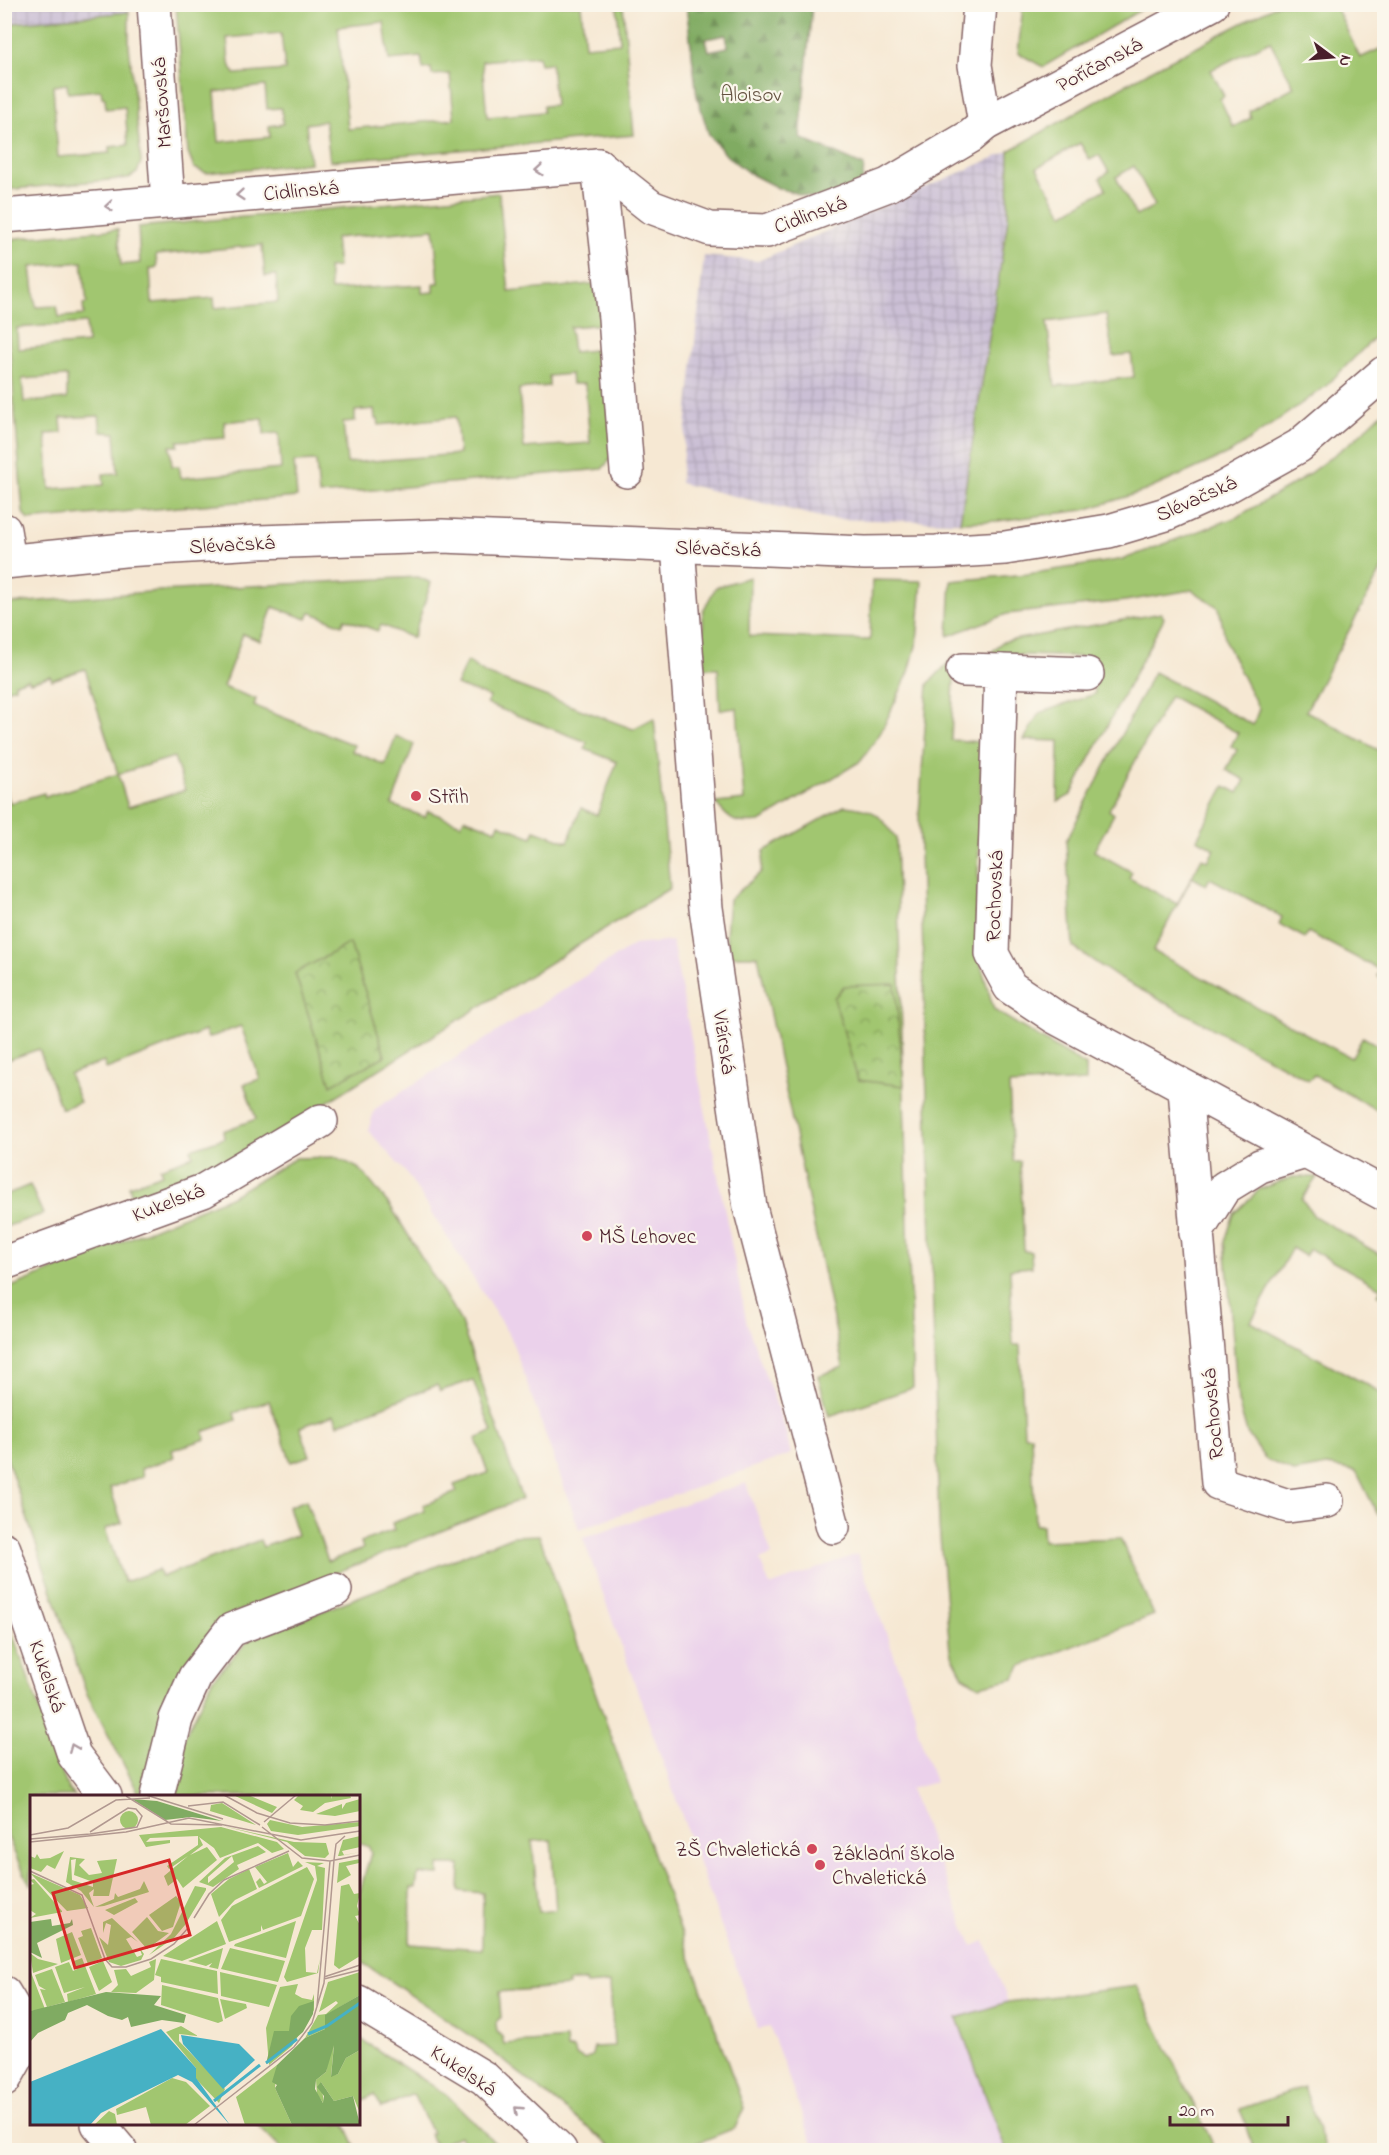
<svg xmlns="http://www.w3.org/2000/svg" width="1389" height="2155" viewBox="0 0 1389 2155" font-family="'Indie Flower',sans-serif">
<defs>
<pattern id="industrial-grid" width="8" height="8" patternUnits="userSpaceOnUse" patternTransform="scale(1.5)"><rect width="8" height="8" fill="#cbbfd5"/><path d="M0 4h8M4 0v8" fill="none" stroke="#b0a4b7"/></pattern>
<pattern id="forest-firs" width="22" height="20" patternUnits="userSpaceOnUse" patternTransform="scale(1.5)"><rect width="22" height="20" fill="#80ab62"/><path d="M5 1l3.5 6h-7zM16 11l3.5 6h-7z" fill="#6b8b51"/></pattern>
<pattern id="park-crowns" width="20" height="18" patternUnits="userSpaceOnUse" patternTransform="scale(1.5)"><rect width="20" height="18" fill="#a1c670"/><path d="M2 6a3 3 0 1 1 6 0M12 15a3 3 0 1 1 6 0" fill="none" stroke="#85a05c"/></pattern>
</defs>
<rect width="100%" height="100%" fill="#fbf7ec"/>
<filter id="ink" filterUnits="userSpaceOnUse"><feTurbulence type="fractalNoise" baseFrequency=".0167" numOctaves="2"/><feDisplacementMap in="SourceGraphic" scale="12" xChannelSelector="R" yChannelSelector="G"/><feConvolveMatrix kernelMatrix="1 2 1 2 8 2 1 2 1" color-interpolation-filters="sRGB"/></filter>
<filter id="wash" filterUnits="userSpaceOnUse"><feTurbulence type="fractalNoise" baseFrequency=".008" numOctaves="4" result="noise"/><feDisplacementMap in="SourceGraphic" scale="24" xChannelSelector="R" yChannelSelector="G"/><feGaussianBlur stdDeviation="1.35" result="paint"/><feColorMatrix in="noise" values="0 0 0 0 0 0 0 0 0 0 0 0 0 0 0 0 0 1.4 0 .05"/><feComposite in="paint" operator="in"/></filter>
<g filter="url(#wash)">
<rect width="100%" height="100%" fill="#f6e8d3"/>
<g fill="#ebd1eb">
<path d="M 672,941 L 747,1324 L 785,1429 L 791,1454 L 579,1529 L 511,1338 L 408,1175 L 368,1130 L 375,1109 L 634,945 Z"/>
<path d="M 746,1483 L 772,1555 L 760,1560 L 770,1586 L 857,1554 L 914,1710 L 918,1732 L 935,1782 L 910,1789 L 972,1946 L 985,1941 L 1008,2002 L 957,2018 L 1006,2150 L 815,2150 L 770,2027 L 758,2029 L 583,1538 Z"/>
</g>
<g fill="url(#industrial-grid)">
<path d="M 5,5 L 129,5 L 129,12 L 5,24 Z"/>
<path d="M 1009,151 L 1008,219 L 960,522 L 829,519 L 680,483 L 704,256 L 758,261 Z"/>
</g>
<g fill="#a1c670" stroke="#76724e" stroke-width="1.5" fill-rule="evenodd">
<path d="M 1279,4 L 1340,5 L 1336,7 L 1360,58 L 1384,47 L 1384,328 L 1325,387 L 1232,452 L 1145,491 L 1084,510 L 997,521 L 960,522 L 1008,219 L 1009,151 L 1153,69 ZM 1270,41 L 1294,87 L 1249,111 L 1251,118 L 1233,127 L 1220,99 L 1224,96 L 1211,70 ZM 1080,143 L 1090,160 L 1099,155 L 1109,172 L 1100,178 L 1106,189 L 1063,214 L 1037,168 ZM 1134,166 L 1155,206 L 1136,216 L 1116,177 ZM 1106,314 L 1113,356 L 1131,354 L 1134,377 L 1055,386 L 1047,322 Z"/>
<path d="M 176,5 L 581,5 L 585,46 L 620,43 L 617,5 L 623,5 L 634,135 L 330,161 L 325,121 L 306,124 L 310,163 L 206,173 L 194,168 L 188,153 ZM 384,22 L 389,60 L 421,57 L 423,69 L 431,68 L 432,75 L 450,74 L 454,119 L 348,129 L 338,27 ZM 281,33 L 285,70 L 235,74 L 229,63 L 227,38 ZM 538,56 L 540,64 L 551,63 L 555,105 L 543,106 L 543,112 L 487,117 L 482,61 ZM 265,86 L 267,109 L 281,108 L 283,124 L 269,126 L 270,137 L 219,142 L 215,92 Z"/>
<path d="M 1023,5 L 1023,4 L 1149,5 L 1043,67 L 1018,53 Z"/>
<path d="M 129,12 L 129,45 L 141,162 L 137,173 L 129,178 L 5,190 L 5,24 ZM 67,84 L 68,93 L 101,90 L 102,97 L 105,98 L 106,109 L 125,107 L 128,145 L 110,147 L 110,153 L 58,157 L 53,86 Z"/>
<path d="M 499,193 L 509,292 L 600,283 L 603,324 L 570,327 L 573,352 L 605,349 L 617,452 L 602,469 L 319,495 L 316,461 L 294,462 L 297,497 L 28,520 L 23,513 L 5,289 L 6,243 L 17,238 L 118,229 L 121,265 L 140,263 L 138,227 ZM 434,229 L 439,283 L 434,283 L 434,292 L 422,293 L 422,285 L 331,290 L 328,268 L 338,267 L 335,238 ZM 262,245 L 265,276 L 276,275 L 278,302 L 215,308 L 214,298 L 152,303 L 150,269 L 157,267 L 156,255 ZM 82,262 L 87,303 L 83,304 L 84,315 L 59,317 L 57,306 L 36,307 L 31,267 ZM 86,323 L 87,343 L 18,349 L 17,328 ZM 571,374 L 572,384 L 585,384 L 590,443 L 524,448 L 519,389 L 549,386 L 549,376 ZM 67,376 L 67,399 L 24,402 L 22,379 ZM 374,409 L 375,419 L 378,419 L 379,425 L 456,417 L 459,454 L 347,463 L 343,422 L 355,421 L 355,411 ZM 99,416 L 101,432 L 115,433 L 118,473 L 103,474 L 104,485 L 50,489 L 46,434 L 62,433 L 61,418 ZM 263,418 L 264,434 L 279,433 L 281,469 L 181,478 L 179,466 L 172,466 L 170,446 L 178,446 L 178,441 L 225,438 L 224,422 Z"/>
<path d="M 1384,411 L 1384,565 L 1306,711 L 1380,751 L 1384,744 L 1384,980 L 1377,976 L 1380,970 L 1308,932 L 1305,938 L 1279,924 L 1282,917 L 1210,878 L 1206,885 L 1192,877 L 1153,951 L 1351,1058 L 1363,1037 L 1384,1049 L 1384,1114 L 1314,1075 L 1309,1080 L 1119,978 L 1073,947 L 1066,841 L 1154,672 L 1253,725 L 1259,709 L 1226,643 L 1219,608 L 1192,590 L 1125,601 L 1007,614 L 948,636 L 951,581 L 1028,574 L 1124,559 L 1237,517 L 1299,481 L 1355,439 ZM 1170,696 L 1238,733 L 1231,746 L 1237,750 L 1226,770 L 1245,780 L 1238,793 L 1225,786 L 1197,839 L 1215,849 L 1208,861 L 1202,858 L 1177,904 L 1129,878 L 1132,872 L 1094,851 L 1114,814 L 1109,810 Z"/>
<path d="M 418,577 L 431,583 L 413,638 L 381,625 L 378,631 L 345,619 L 342,625 L 310,612 L 307,619 L 273,607 L 260,641 L 243,634 L 223,687 L 256,699 L 254,706 L 354,745 L 352,751 L 385,765 L 396,736 L 414,744 L 392,805 L 425,817 L 428,811 L 461,824 L 464,818 L 496,830 L 499,824 L 532,837 L 535,830 L 568,842 L 581,808 L 597,815 L 617,762 L 585,749 L 587,742 L 487,704 L 490,697 L 456,685 L 467,661 L 486,674 L 633,729 L 654,718 L 670,888 L 197,1183 L 135,1208 L 129,1186 L 162,1174 L 160,1168 L 193,1156 L 191,1149 L 224,1138 L 223,1131 L 256,1119 L 244,1084 L 260,1079 L 241,1026 L 208,1038 L 205,1031 L 106,1069 L 104,1062 L 69,1074 L 80,1102 L 61,1109 L 39,1049 L 5,1061 L 4,786 L 10,803 L 44,793 L 45,797 L 118,774 L 85,669 L 52,680 L 50,676 L 30,682 L 28,679 L 15,683 L 15,687 L 5,690 L 5,604 L 160,591 ZM 174,757 L 185,790 L 128,807 L 118,774 Z"/>
<path d="M 750,577 L 749,636 L 870,640 L 872,580 L 922,581 L 917,642 L 909,672 L 881,732 L 861,761 L 760,822 C 736,824 731,823 716,803 L 744,800 L 737,708 L 720,710 L 718,668 L 704,668 L 703,611 L 716,587 Z"/>
<path d="M 1161,613 L 1164,618 L 1071,795 L 1058,802 L 1059,741 L 1024,740 L 1039,713 L 1095,694 L 1091,657 L 990,654 L 1002,642 Z"/>
<path d="M 955,656 L 951,740 L 982,742 L 976,948 L 994,1010 L 1086,1066 L 1086,1081 L 1009,1085 L 1013,1161 L 1020,1161 L 1024,1251 L 1031,1252 L 1032,1267 L 1010,1269 L 1013,1345 L 1020,1345 L 1024,1435 L 1031,1435 L 1035,1525 L 1042,1525 L 1043,1541 L 1120,1538 L 1154,1615 L 1021,1666 L 1014,1678 L 979,1686 L 963,1676 L 950,1651 L 939,1526 L 919,815 L 928,684 Z"/>
<path d="M 844,806 C 876,809 878,813 896,838 L 913,1388 L 829,1416 L 818,1376 L 843,1367 L 758,956 L 730,956 L 726,935 L 729,900 L 761,872 L 764,851 Z"/>
<path d="M 336,1157 L 360,1169 L 391,1207 L 460,1320 L 522,1499 L 232,1614 L 211,1632 L 175,1679 L 140,1796 L 86,1692 L 5,1453 L 4,1290 L 230,1197 L 296,1158 ZM 473,1380 L 492,1432 L 476,1439 L 488,1473 L 454,1485 L 457,1492 L 423,1505 L 425,1511 L 392,1523 L 394,1530 L 361,1542 L 363,1549 L 328,1561 L 306,1500 L 288,1507 L 297,1535 L 263,1547 L 260,1540 L 161,1577 L 158,1570 L 124,1582 L 105,1529 L 122,1523 L 110,1488 L 143,1476 L 141,1469 L 174,1457 L 172,1450 L 206,1439 L 203,1432 L 236,1420 L 234,1413 L 269,1401 L 291,1462 L 310,1456 L 300,1427 L 334,1415 L 338,1424 L 437,1385 L 440,1391 Z"/>
<path d="M 1293,1177 L 1317,1177 L 1302,1199 L 1314,1216 L 1384,1257 L 1384,1298 L 1378,1295 L 1381,1288 L 1310,1249 L 1305,1256 L 1292,1248 L 1251,1322 L 1384,1394 L 1384,1512 L 1378,1515 L 1356,1471 L 1327,1466 L 1294,1472 L 1265,1459 L 1247,1433 L 1238,1401 L 1225,1241 L 1234,1214 L 1260,1189 Z"/>
<path d="M 30,1185 L 43,1214 L 5,1227 L 5,1195 Z"/>
<path d="M 539,1535 L 744,2108 L 735,2128 L 680,2150 L 660,2150 L 659,2147 L 615,2149 L 480,2042 L 359,1960 L 359,1895 L 371,1853 L 369,1847 L 359,1843 L 358,1796 L 176,1796 L 180,1746 L 212,1680 L 249,1640 L 513,1536 ZM 551,1840 L 556,1910 L 539,1912 L 532,1841 ZM 439,1865 L 460,1865 L 459,1891 L 483,1893 L 482,1949 L 410,1944 L 411,1888 L 416,1888 L 418,1874 L 439,1875 ZM 585,1981 L 586,1985 L 610,1983 L 614,2046 L 594,2047 L 592,2055 L 585,2060 L 575,2055 L 573,2049 L 567,2049 L 566,2039 L 504,2044 L 502,2037 L 497,2032 L 496,2023 L 501,2018 L 499,1992 L 569,1986 L 568,1982 Z"/>
<path d="M 4,1610 L 68,1789 L 74,1796 L 32,1796 L 31,1886 L 18,1861 L 5,1830 Z"/>
<path d="M 1137,1986 L 1211,2140 L 1214,2150 L 1006,2150 L 957,2018 L 1008,2002 Z"/>
<path d="M 359,2038 L 447,2095 L 502,2150 L 466,2150 L 459,2136 L 436,2147 L 430,2134 L 432,2133 L 413,2094 L 381,2108 L 375,2094 L 359,2102 Z"/>
<path d="M 1304,2087 L 1326,2150 L 1254,2150 L 1240,2109 Z"/>
<path d="M 256,2124 L 345,2124 L 357,2150 L 282,2150 Z"/>
</g>
<path fill="url(#forest-firs)" stroke="#656546" stroke-width="1.5" fill-rule="evenodd" d="M 686,5 L 812,5 L 800,138 L 864,166 L 861,197 L 812,198 L 778,188 L 749,173 L 727,156 L 709,135 L 697,96 ZM 726,35 L 728,47 L 709,51 L 706,39 Z"/>
<g fill="url(#park-crowns)" stroke="#76724e" stroke-width="1.5">
<path d="M 350,943 L 385,1056 L 331,1085 L 295,973 Z"/>
<path d="M 895,984 L 904,1086 L 858,1080 L 834,998 L 844,986 Z"/>
</g>
</g>
<g filter="url(#ink)">
<g fill="none" stroke-linecap="round" stroke-linejoin="round">
<g stroke="#866566" stroke-width="36">
<g id="street">
<path d="M 154,4 L 168,201"/>
<path d="M 980,4 L 975,65 L 985,124"/>
<path d="M 598,165 L 615,318 L 627,471"/>
<path d="M 4,216 L 598,165 L 651,207 L 710,229 L 767,231 L 888,185 L 971,136 L 985,124 L 1212,4"/>
<path d="M 4,530 L 9,561"/>
<path d="M 678,546 L 706,908 L 750,1207 L 833,1527"/>
<path d="M 963,670 L 1001,671 L 992,954 L 1010,987 L 1055,1017 L 1384,1194"/>
<path d="M 1001,671 L 1087,674"/>
<path d="M 1185,1089 L 1218,1483 L 1288,1506 L 1327,1501"/>
<path d="M 1196,1233 L 1224,1188 L 1260,1166 L 1305,1152"/>
<path d="M 4,1263 L 203,1191 L 321,1121"/>
<path d="M 4,1549 L 74,1755 L 105,1796"/>
<path d="M 157,1796 L 176,1719 L 195,1677 L 231,1630 L 335,1590"/>
<path d="M 358,2002 L 484,2078 L 560,2150"/>
<path d="M 4,2080 L 29,2036"/>
</g>
</g>
<g stroke="#866566" stroke-width="36">
<g id="secondary">
<path d="M 4,562 L 124,550 L 258,542 L 442,536 L 865,553 L 936,552 L 1005,548 L 1109,531 L 1166,514 L 1224,488 L 1299,446 L 1384,373"/>
<path d="M 4,1993 L 32,2039"/>
<path d="M 98,2124 L 120,2150"/>
</g>
</g>
<use href="#street" stroke="#fff" stroke-width="33"/>
<use href="#secondary" stroke="#fff" stroke-width="33"/>
</g>
<defs><path id="oneway-chevron" d="M-2-3.5L2.5 0L-2 3.5" fill="none" stroke-width="1.6" stroke-linecap="round" stroke-linejoin="round" transform="scale(1.5)"/></defs>
<g stroke="#ae9aa0">
<use href="#oneway-chevron" transform="translate(539 170) rotate(175)"/>
<use href="#oneway-chevron" transform="translate(240 195) rotate(175)"/>
<use href="#oneway-chevron" transform="translate(109 206) rotate(175)"/>
<use href="#oneway-chevron" transform="translate(73 1748) rotate(-112)"/>
<use href="#oneway-chevron" transform="translate(518 2110) rotate(-137)"/>
</g>
</g>
<g fill="#d1495b" stroke="#fbf7ec" stroke-width="2">
<circle cx="416" cy="796" r="6"/>
<circle cx="587" cy="1236" r="6"/>
<circle cx="812" cy="1849" r="6"/>
<circle cx="820" cy="1865" r="6"/>
</g>
<g text-anchor="middle" stroke-width="4.5" stroke-linejoin="round" paint-order="stroke">
<g font-size="21" fill="#4a1f2b" stroke="#fbf7ec">
<text transform="translate(1099 64) rotate(-28)" y="7">Poříčanská</text>
<text transform="translate(161 103) rotate(-94)" y="7">Maršovská</text>
<text transform="translate(301 190) rotate(-5)" y="7">Cidlinská</text>
<text transform="translate(810 214) rotate(-20)" y="7">Cidlinská</text>
<text transform="translate(1196 498) rotate(-24)" y="7">Slévačská</text>
<text transform="translate(232 544) rotate(-3)" y="7">Slévačská</text>
<text transform="translate(718 548) rotate(2)" y="7">Slévačská</text>
<text transform="translate(994 896) rotate(-88)" y="7">Rochovská</text>
<text transform="translate(725 1042) rotate(82)" y="7">Vizírská</text>
<text transform="translate(168 1202) rotate(-21)" y="7">Kukelská</text>
<text transform="translate(1212 1414) rotate(-95)" y="7">Rochovská</text>
<text transform="translate(48 1676) rotate(71)" y="7">Kukelská</text>
<text transform="translate(464 2070) rotate(34)" y="7">Kukelská</text>
</g>
<g font-size="21" fill="#645140" stroke="#fbf7ec">
<text x="751" y="101">Aloisov</text>
</g>
<g font-size="21" fill="#4a1f2b" stroke="#fbf7ec" text-anchor="start">
<text x="428" y="803">Střih</text>
<text x="599" y="1243">MŠ Lehovec</text>
<text x="800" y="1856" text-anchor="end">ZŠ Chvaletická</text>
<text x="832" y="1860">Základní škola<tspan x="832" dy="24">Chvaletická</tspan></text>
</g>
</g>
<g transform="translate(30 1795)">
<rect width="330" height="330" fill="#f6e8d3"/>
<path d="M 203,0 L 218,0 L 247,12 L 242,18 ZM 269,0 L 301,0 L 301,4 L 302,0 L 320,0 L 321,3 L 295,8 L 283,17 L 270,15 L 273,11 L 264,5 ZM 330,4 L 330,16 L 305,21 L 286,19 L 312,9 L 312,14 L 316,8 ZM 192,8 L 226,30 L 180,16 L 181,10 ZM90 25a9 9 0 1 1 18 0a9 9 0 1 1-18 0ZM 240,25 L 272,32 L 330,27 L 330,31 L 268,40 L 241,36 L 237,29 ZM 193,31 L 264,47 L 296,48 L 299,59 L 295,63 L 275,61 L 257,47 ZM 191,32 L 247,47 L 254,54 L 242,58 L 228,48 L 190,63 L 184,53 L 169,42 L 173,50 L 160,60 L 177,52 L 187,65 L 153,93 L 147,84 L 138,91 L 134,81 L 158,61 L 139,74 L 137,71 L 168,50 L 168,41 L 120,43 L 116,47 L 140,45 L 140,48 L 116,52 L 109,40 ZM 330,41 L 330,52 L 312,56 L 314,60 L 330,57 L 310,61 L 308,61 L 313,45 ZM 228,51 L 236,57 L 207,70 L 209,74 L 183,92 L 169,87 L 195,63 ZM 202,61 L 204,67 L 178,88 L 178,82 ZM 34,56 L 25,74 L 17,70 L 11,77 L 0,73 L 0,61 L 5,63 L 7,59 L 10,64 L 20,63 ZM 258,58 L 263,72 L 268,66 L 273,71 L 229,93 L 226,87 L 230,83 L 234,89 L 237,87 L 225,72 ZM 40,62 L 55,64 L 49,70 L 59,80 L 72,78 L 67,66 L 87,64 L 79,101 L 63,101 L 64,94 L 59,98 L 64,112 L 51,96 L 36,87 ZM 46,64 L 44,80 L 63,87 L 63,92 L 42,85 L 41,65 ZM 330,64 L 329,68 L 316,71 L 321,80 L 307,88 L 309,68 ZM 275,67 L 294,68 L 287,71 L 295,73 L 292,135 L 282,135 L 275,153 L 276,177 L 287,178 L 290,164 L 288,178 L 257,187 L 254,182 L 287,85 L 285,71 ZM 277,72 L 284,84 L 271,121 L 233,135 L 231,130 L 231,136 L 199,147 L 191,125 L 202,111 ZM 219,74 L 227,94 L 205,105 L 189,122 L 181,99 L 199,84 ZM 0,78 L 50,100 L 58,113 L 37,116 ZM 4,84 L 32,116 L 32,117 L 0,123 L 6,119 L 0,115 L 0,90 L 4,89 L 0,85 ZM 114,86 L 119,97 L 74,111 L 65,112 L 84,104 L 85,98 L 88,102 L 110,94 ZM 165,91 L 176,93 L 176,95 L 155,130 L 144,143 L 119,160 L 141,139 ZM 146,101 L 151,107 L 143,132 L 132,136 L 119,120 ZM 105,103 L 108,107 L 84,120 L 75,115 ZM 117,122 L 128,136 L 139,138 L 117,154 L 102,137 ZM 82,123 L 108,147 L 101,142 L 96,144 L 107,162 L 112,160 L 109,152 L 114,159 L 111,165 L 91,171 L 79,167 L 69,142 L 78,150 L 81,130 L 76,128 L 73,138 L 73,127 ZM 187,126 L 196,149 L 152,166 L 133,161 ZM 266,126 L 256,163 L 204,151 L 205,149 ZM 61,133 L 72,163 L 58,169 L 48,143 L 53,141 L 51,136 ZM 42,137 L 51,160 L 31,168 L 26,144 ZM 193,153 L 188,174 L 179,172 L 182,168 L 176,171 L 158,166 ZM 200,153 L 255,166 L 248,187 L 191,174 ZM 0,158 L 8,164 L 28,169 L 3,178 ZM 52,163 L 66,199 L 38,207 L 37,199 L 55,192 L 34,198 L 25,172 L 39,167 L 43,176 L 47,174 L 44,166 ZM 126,164 L 124,185 L 106,198 L 81,197 L 88,190 L 84,175 L 96,174 L 101,181 L 121,172 L 119,167 ZM 131,164 L 187,176 L 188,199 L 131,187 L 131,182 L 125,180 ZM 73,166 L 82,187 L 69,196 L 59,172 ZM 0,174 L 2,180 L 15,214 L 0,216 ZM 22,174 L 35,207 L 17,212 L 10,194 L 16,195 L 9,191 L 5,180 ZM 190,177 L 247,190 L 239,212 L 191,201 ZM 330,177 L 330,200 L 296,220 L 295,234 L 275,243 L 288,220 L 296,219 L 308,208 L 306,206 L 289,217 L 298,187 ZM 268,189 L 265,199 L 272,203 L 282,205 L 284,199 L 284,215 L 262,251 L 239,270 L 236,233 L 250,192 ZM 132,190 L 188,203 L 193,226 L 188,228 L 131,210 ZM 190,204 L 216,209 L 217,213 L 195,224 ZM 151,231 L 168,241 L 149,239 L 149,246 L 195,294 L 189,308 L 166,284 L 166,273 L 136,237 ZM 304,249 L 301,281 L 308,279 L 316,263 L 330,255 L 330,318 L 323,301 L 304,306 L 291,287 L 294,309 L 287,299 L 286,285 L 296,277 L 300,254 ZM 247,270 L 245,293 L 262,330 L 215,330 L 206,302 ZM 142,283 L 156,287 L 180,311 L 155,330 L 121,330 L 116,312 L 87,320 L 86,314 ZM 79,316 L 85,319 L 87,330 L 64,330 Z" fill="#a1c670" fill-rule="evenodd"/>
<path d="M 102,4 L 127,6 L 192,26 L 161,22 L 135,25 ZM 21,124 L 22,131 L 40,128 L 42,124 L 43,130 L 7,148 L 12,163 L 0,157 L 0,127 ZM 76,197 L 131,201 L 124,210 L 156,220 L 154,228 L 132,225 L 101,232 L 98,222 L 92,225 L 78,221 L 57,210 L 38,218 L 35,225 L 8,238 L 0,247 L 0,216 ZM 330,200 L 330,255 L 316,263 L 308,279 L 301,282 L 304,250 L 296,277 L 286,285 L 285,294 L 293,308 L 294,301 L 287,292 L 291,287 L 304,306 L 323,301 L 330,330 L 262,330 L 245,293 L 247,290 L 242,287 L 247,270 L 275,243 L 295,234 L 295,220 ZM 284,206 L 283,219 L 273,237 L 236,269 L 244,236 L 259,236 L 261,221 L 269,211 Z" fill="#80ab62"/>
<path d="M 319,89 L 324,99 L 330,98 L 327,111 L 330,120 L 325,121 L 330,130 L 330,161 L 309,174 L 304,170 L 311,91 Z" fill="#a1c670"/>
<path d="M 131,234 L 166,273 L 166,283 L 200,330 L 162,287 L 148,280 L 71,318 L 60,330 L 0,330 L 0,287 ZM 151,240 L 209,249 L 225,265 L 193,294 L 153,249 Z" fill="#46b1c4"/>
<path fill="none" stroke="#46b1c4" stroke-width="3" d="M 278,239 L 297,231 L 330,208M 236,268 L 267,244M 184,306 L 230,270"/>
<path fill="none" stroke="#b19890" stroke-width="1.5" d="M 116,0 L 193,24M 194,0 L 227,18 L 260,28 L 295,30 L 330,26M 96,1 L 141,29 L 192,30M 158,11 L 193,7 L 230,30M 234,27 L 266,0M 232,32 L 272,63 L 300,66 L 330,60M 0,40 L 38,33 L 86,5 L 120,3M 0,44 L 60,39 L 107,32 L 112,21 L 106,14 L 98,13 L 60,37M 0,47 L 96,37 L 159,23 L 271,45 L 330,36M 304,65 L 306,49 L 315,41M 0,76 L 52,100 L 75,164 L 82,172 L 96,172 L 121,164 L 144,149 L 158,133M 164,123 L 179,99 L 194,85 L 259,56M 294,182 L 330,170M 294,184 L 330,175M 287,211 L 300,66M 164,330 L 264,252 L 282,228 L 294,188 L 304,65"/>
<path fill="#d62828" fill-opacity="0.15" stroke="#d62828" stroke-width="3" d="M 139,65 L 160,140 L 45,173 L 23,98 Z"/>
<rect width="330" height="330" fill="none" stroke="#4a1f2b" stroke-width="3"/>
</g>
<rect width="1389" height="2155" fill="none" stroke="#fbf7ec" stroke-width="24"/>
<g transform="translate(1332 57) rotate(106)" stroke="#fbf7ec" stroke-width="4.5" paint-order="stroke">
<path d="M0-4.5L10 22L0 15L-10 22Z" fill="#4a1f2b"/>
<text y="-9" font-size="16" font-weight="bold" text-anchor="middle" fill="#4a1f2b">N</text>
</g>
<path d="M1170 2116v9h118v-9" fill="none" stroke="#4a1f2b" stroke-width="3"/>
<text x="1179" y="2116" font-size="18" fill="#4a1f2b" stroke="#fbf7ec" stroke-width="4.5" paint-order="stroke">20 m</text>
</svg>
